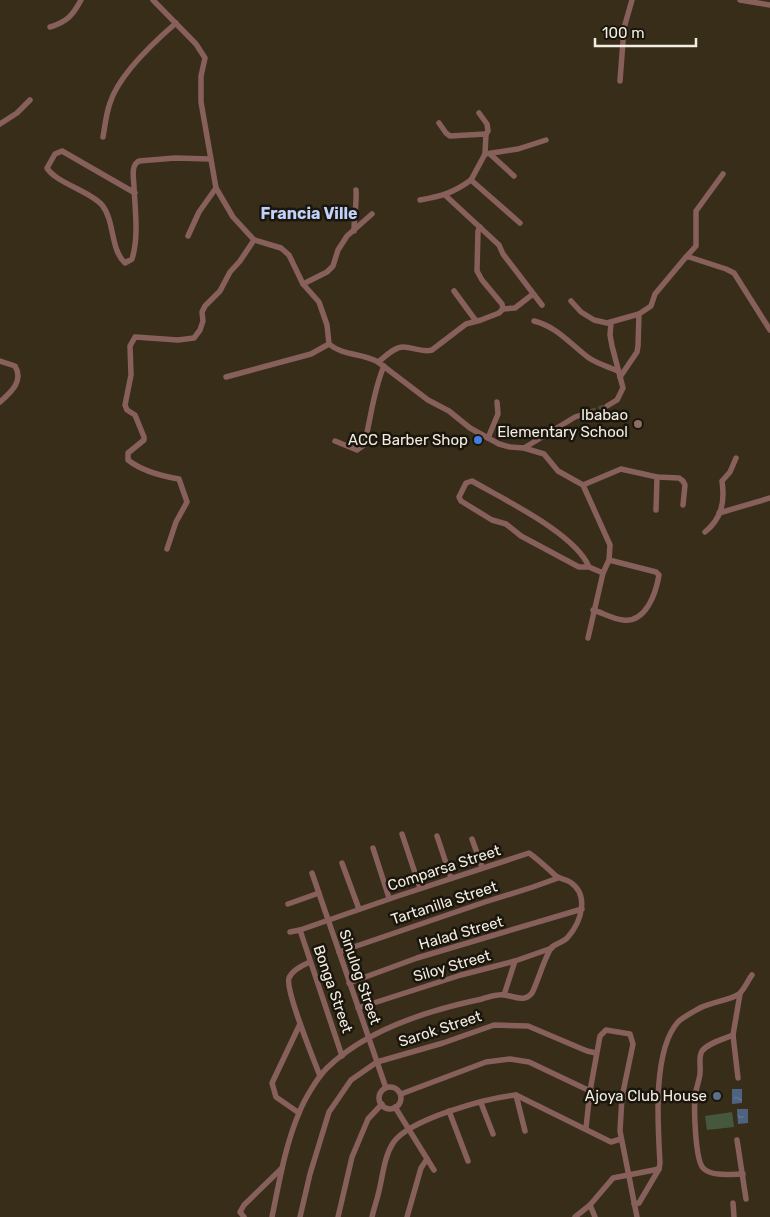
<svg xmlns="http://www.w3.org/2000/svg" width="770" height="1217" viewBox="0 0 770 1217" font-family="Rubik,sans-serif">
<defs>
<pattern id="water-ripples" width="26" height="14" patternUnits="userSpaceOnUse" patternTransform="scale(1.25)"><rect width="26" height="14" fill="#4e6281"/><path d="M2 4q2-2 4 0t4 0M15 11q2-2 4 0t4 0" fill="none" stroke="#687993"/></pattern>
</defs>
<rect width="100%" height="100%" fill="#372d19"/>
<path fill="#45583e" d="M 732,1112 L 734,1127 L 707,1130 L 705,1116 Z"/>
<g fill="url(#water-ripples)">
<path d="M 732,1089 L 742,1089 L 742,1103 L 732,1104 Z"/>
<path d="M 737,1109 L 748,1109 L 748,1123 L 738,1124 Z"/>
</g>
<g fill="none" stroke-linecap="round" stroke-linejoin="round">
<path stroke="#534a37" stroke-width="5.5" stroke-dasharray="5.5 3" stroke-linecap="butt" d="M 591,412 L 607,406"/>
<g stroke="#875f5b" stroke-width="5.5">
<path d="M 153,0 L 196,44 L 205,58 L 201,76 L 201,102 L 216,188 L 233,217 L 254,240 L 281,248 L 289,255 L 303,284 L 319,302 L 327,325 L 329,344 C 343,356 362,353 378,362 L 428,400 L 449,411 L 470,428 L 499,444 L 510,447 L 524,448 L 544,454 L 558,471 L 583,485 L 610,545 L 609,560 L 603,573 L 588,638"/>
<path d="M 740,0 L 770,5"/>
<path d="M 50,27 C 67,22 73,15 81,0"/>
<path d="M 620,81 L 624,28 L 632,0"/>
<path d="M 439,123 L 446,133 L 450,136 L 486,134"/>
<path d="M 0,124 L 17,113 L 30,100"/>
<path d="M 103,137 C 105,126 106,114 110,103 C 119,74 154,42 176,23"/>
<path d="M 485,154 L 518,149 L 546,140"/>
<path d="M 490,154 L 514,176"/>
<path d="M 471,180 L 485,154 L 486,134 L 488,131 L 487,124 L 479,113"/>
<path d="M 135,193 L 62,151 L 55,154 L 47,168 C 56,183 90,191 102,205 C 115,221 110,249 125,263 L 132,259 C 139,237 135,210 134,187 C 134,181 132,173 134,167 C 135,163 136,163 139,161 L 175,158 L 210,159"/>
<path d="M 445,195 L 499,245 L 503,254 L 542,305"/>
<path d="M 420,200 C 442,196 453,193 471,180 L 520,223"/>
<path d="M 480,227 L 478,231 L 477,271 L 482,280 L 502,304 L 503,309"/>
<path d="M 354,231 C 354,217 357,203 356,190"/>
<path d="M 188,236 L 199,212 L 216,188"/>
<path d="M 686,257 L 696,246 L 696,211 L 723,174"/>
<path d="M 303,284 L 327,272 L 333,266 L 338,250 L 347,236 L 372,214"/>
<path d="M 454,291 L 476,321"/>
<path d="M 571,301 L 581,312 L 594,320 L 607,323 L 639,314 L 651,306 L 655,294 L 686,257 L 689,257 L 726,269 L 734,273 L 770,330"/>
<path d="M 534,321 C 558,327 571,345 589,358 C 598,364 609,367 618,371"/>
<path d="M 0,361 L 15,366 C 24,381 11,392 0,402"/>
<path d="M 378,362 C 385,357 394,347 403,347 C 413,347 422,353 432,350 L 466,324 L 481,320 L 499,313 L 503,309 L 515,308 L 533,294"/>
<path d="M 226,377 L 311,354 L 329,344"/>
<path d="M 620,377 L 637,352 L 638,346 L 639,314"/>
<path d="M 607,406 L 617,400 L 623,388 L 612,346 L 610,335 L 611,323"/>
<path d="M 488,438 L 498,414 L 497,402"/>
<path d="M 335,441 L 357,450 L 364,445 C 371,419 373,391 384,366"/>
<path d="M 524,448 L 575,417 L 591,412"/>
<path d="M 583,485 L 621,469 L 657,477 L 679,478 L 683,481 L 685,485 L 683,505"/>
<path d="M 656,510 L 657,477"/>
<path d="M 719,513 L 770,498"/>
<path d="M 705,532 C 722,518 725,502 722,481 L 730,472 L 736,458"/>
<path d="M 167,549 L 176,522 L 187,502 L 179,479 C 161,476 142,471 128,460 L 128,453 L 144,440 L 144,437 L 135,415 L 127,410 L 125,405 L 131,375 L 130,346 L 135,337 L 178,340 L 194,338 L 200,330 L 203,321 L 202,312 L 205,306 L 220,291 L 230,272 L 240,261 L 254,240"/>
<path d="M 589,567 C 576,534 503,499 472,481 L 466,483 L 459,497 L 461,501 L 492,520 L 506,524 L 521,536 L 579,567 L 589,567 L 603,573"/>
<path d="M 593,610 C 603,613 613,619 623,620 C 646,623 656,593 659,575 L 656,572 L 609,560"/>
<path d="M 402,834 L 420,888"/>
<path d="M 437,836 L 451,878"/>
<path d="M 472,839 L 482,867"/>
<path d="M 373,848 L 389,898"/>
<path d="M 342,863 L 359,909"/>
<path d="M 312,873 L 386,1088"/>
<path d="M 288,904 L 319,893"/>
<path d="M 300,930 L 342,1056"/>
<path d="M 339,952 L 485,902 L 533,887 L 558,878"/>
<path d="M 310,962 C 303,965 292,970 289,978 C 285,990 314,1060 320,1076"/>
<path d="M 349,983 L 417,958 L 582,909"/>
<path d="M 504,995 L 515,961"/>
<path d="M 358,1008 L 461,975 L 515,961 L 552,948"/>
<path d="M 733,1035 C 724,1039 708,1043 702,1051 C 698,1057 701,1066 700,1074 C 699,1081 696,1089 695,1096 C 694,1109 695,1159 703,1168 C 711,1177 732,1174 743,1174"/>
<path d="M 738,1078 L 733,1035 L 740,994"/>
<circle cx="390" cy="1098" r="11"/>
<path d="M 401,1094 L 486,1062 L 510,1059 L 529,1062 L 590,1091 L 608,1096 L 653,1098 L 695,1097"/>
<path d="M 516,1095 L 525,1131"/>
<path d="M 481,1103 L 493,1134"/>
<path d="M 395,1107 L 434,1170"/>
<path d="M 449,1111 L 468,1161"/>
<path d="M 299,1113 L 276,1097 L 272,1083 L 300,1024"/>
<path d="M 586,1128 L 590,1091 L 600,1036 L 606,1030 L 630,1034 L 633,1044 L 622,1097 L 620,1131 L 637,1217"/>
<path d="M 737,1140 L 746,1199"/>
<path d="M 733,1203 L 734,1217"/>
<path d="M 634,1204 L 639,1203 L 659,1169 L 660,1163 C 658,1127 652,1051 678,1022 C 683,1017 693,1012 700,1008 C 711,1002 731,1000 739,994 C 744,990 748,980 752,975"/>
<path d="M 244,1217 L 240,1212 L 244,1205 L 282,1168"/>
<path d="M 272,1217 C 279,1183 285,1146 299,1113 C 304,1100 317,1078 327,1068 C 366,1030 429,1010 482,999 C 489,997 497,994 504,995 C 515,996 524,1003 532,993 C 537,984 546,953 552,947 C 557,943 564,942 568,937 C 581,922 590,895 570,882 C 565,879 560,879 556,876 C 547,868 539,860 529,853 L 398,896 L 300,930 L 290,932"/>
<path d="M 300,1217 L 310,1174 L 329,1112 L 351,1080 L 377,1062 L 443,1043 L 494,1025 L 528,1026 L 587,1051 L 596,1053"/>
<path d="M 338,1217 L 352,1157 L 368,1119 L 382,1104"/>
<path d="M 372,1217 C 374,1208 377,1200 379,1191 C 383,1175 384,1157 393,1143 C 409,1119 487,1098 516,1095 L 611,1142 L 621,1139"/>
<path d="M 407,1217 L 421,1168 L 427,1159"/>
<path d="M 575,1217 L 590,1205"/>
<path d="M 595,1217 L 590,1205 L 613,1178 L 659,1169"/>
</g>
</g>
<circle fill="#8d6e63" stroke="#1a160d" stroke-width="2" cx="638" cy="424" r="5"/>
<circle fill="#3f7fe0" stroke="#1a160d" stroke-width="2" cx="478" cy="440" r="5"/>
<circle fill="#5c6f8a" stroke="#1a160d" stroke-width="2" cx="717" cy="1096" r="5"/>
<g text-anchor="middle" stroke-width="5" stroke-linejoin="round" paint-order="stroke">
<g font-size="15" fill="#f3ede1" stroke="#1a160d" text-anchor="end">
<text x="628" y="420">Ibabao<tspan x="628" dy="17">Elementary School</tspan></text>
<text x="468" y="445">ACC Barber Shop</text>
<text x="707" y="1101">Ajoya Club House</text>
</g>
<g font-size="15" fill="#f3ede1" stroke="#1a160d">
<text transform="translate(444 868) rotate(-18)" y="5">Comparsa Street</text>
<text transform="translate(444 903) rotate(-18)" y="5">Tartanilla Street</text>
<text transform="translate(461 933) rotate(-16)" y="5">Halad Street</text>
<text transform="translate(452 966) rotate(-16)" y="5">Siloy Street</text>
<text transform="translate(360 977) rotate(71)" y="5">Sinulog Street</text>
<text transform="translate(333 989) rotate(71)" y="5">Bonga Street</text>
<text transform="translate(440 1029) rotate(-18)" y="5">Sarok Street</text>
</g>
<g font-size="16" font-weight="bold" fill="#c0d2fb" stroke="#1a160d">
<text x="309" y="219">Francia Ville</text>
</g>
</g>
<path d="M595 38v8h101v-8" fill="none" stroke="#f3ede1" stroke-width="2.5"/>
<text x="602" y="38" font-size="15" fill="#f3ede1" stroke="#1a160d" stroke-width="4" paint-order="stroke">100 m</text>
</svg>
